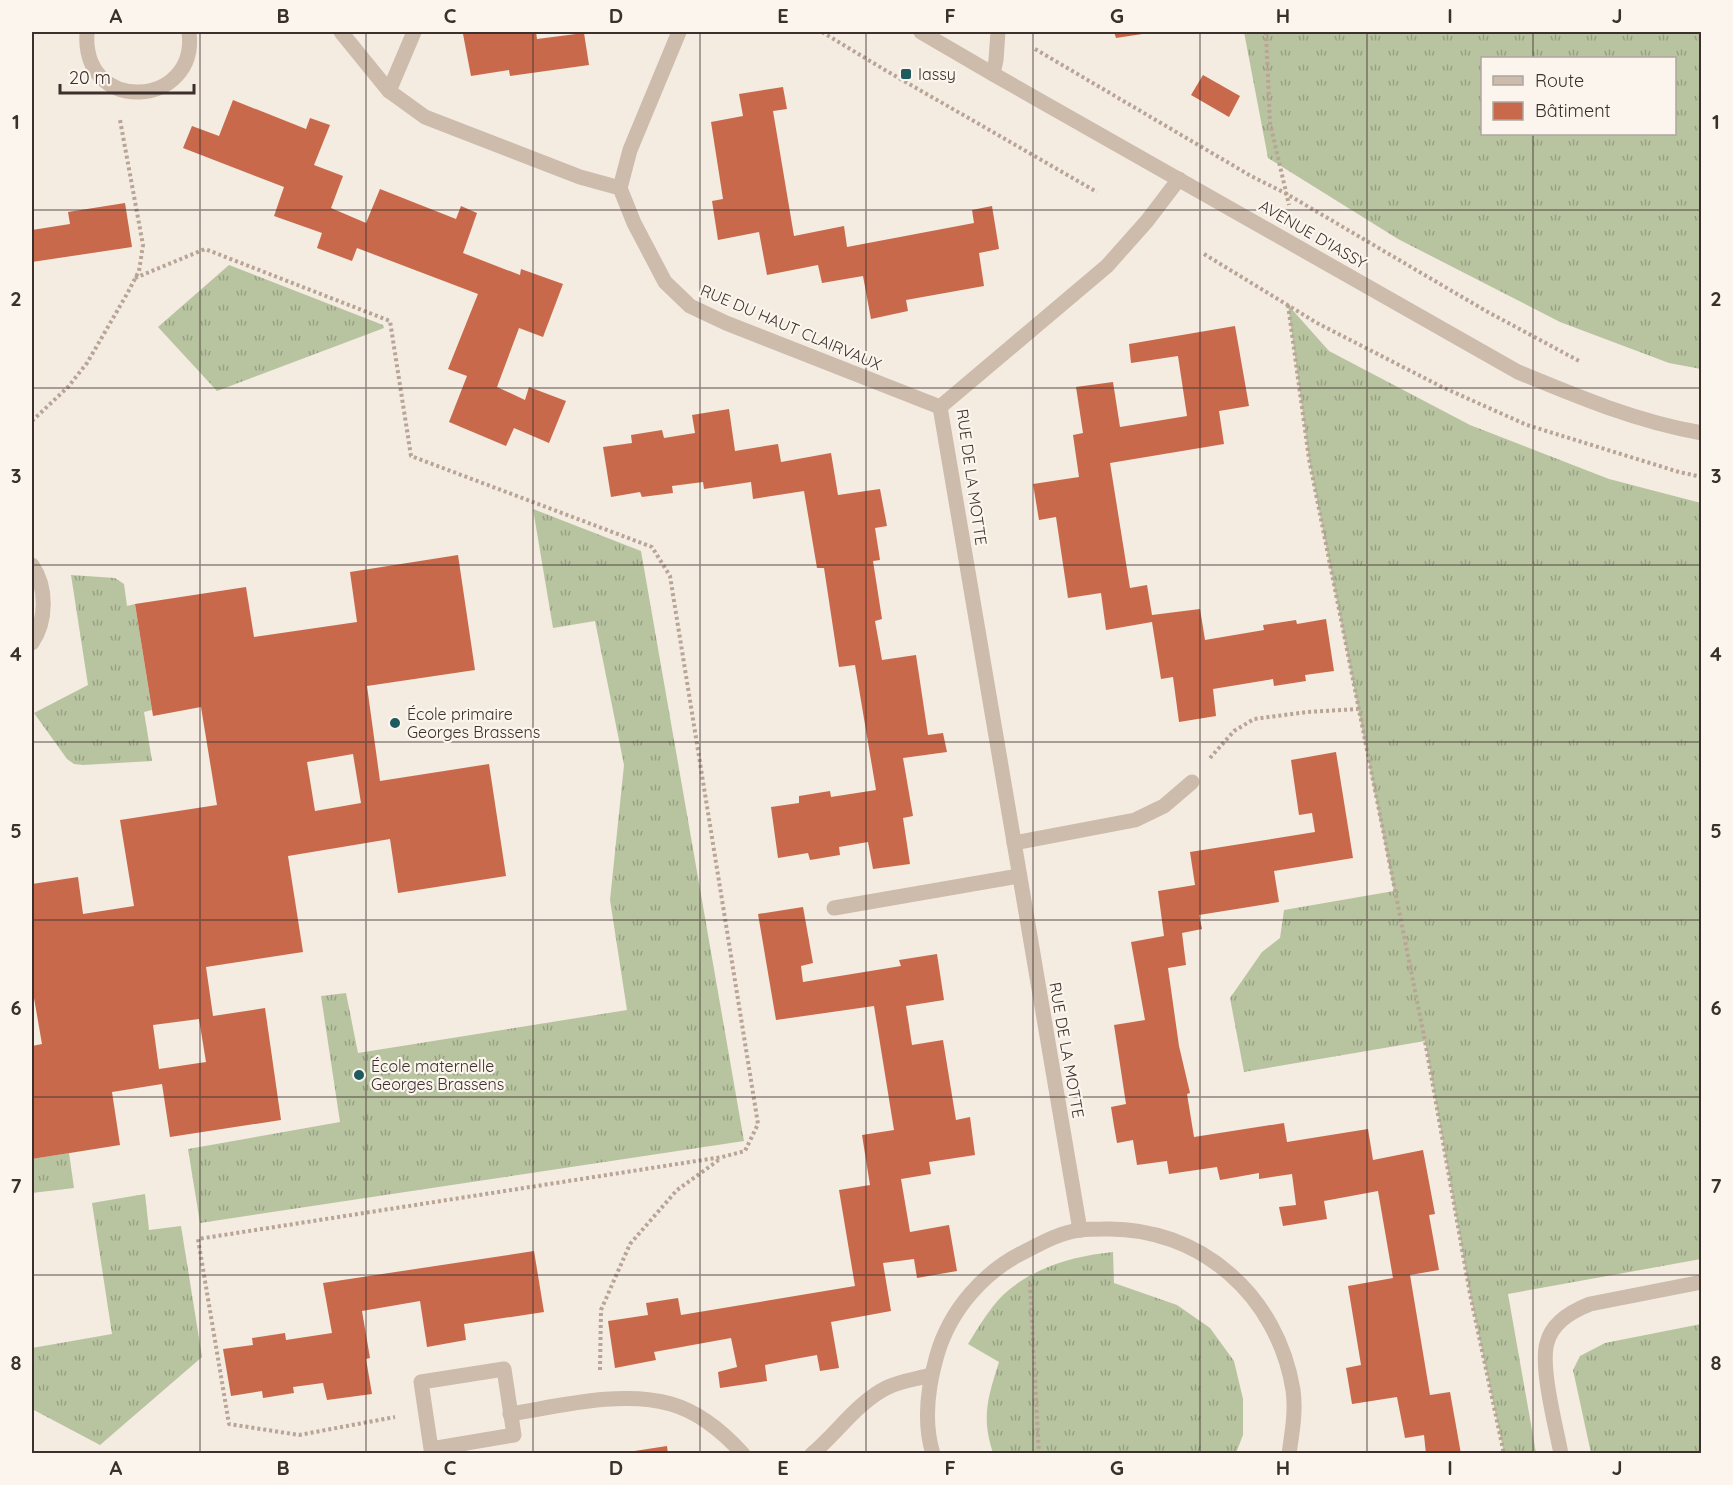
<svg xmlns="http://www.w3.org/2000/svg" width="1733" height="1485" viewBox="0 0 1733 1485" font-family="Quicksand,sans-serif">
<defs>
<pattern id="grass-tufts" width="24" height="20" patternUnits="userSpaceOnUse" patternTransform="scale(1.5)"><rect width="24" height="20" fill="#b8c4a0"/><path d="M3 7l-1-3M5 7V3M7 7l1-3M15 17l-1-3M17 17v-4M19 17l1-3" fill="none" stroke="#97a083"/></pattern>
</defs>
<rect width="100%" height="100%" fill="#f4ebe1"/>
<g fill="url(#grass-tufts)" fill-rule="evenodd">
<path d="M 1244,32 L 1701,32 L 1701,369 L 1669,363 L 1560,322 L 1398,239 L 1268,158 ZM 1674,58 L 1674,134 L 1482,134 L 1482,58 Z"/>
<path d="M 229,265 L 383,325 L 384,328 L 217,391 L 158,327 Z"/>
<path d="M 1288,305 L 1329,351 L 1470,425 L 1609,479 L 1701,503 L 1701,1259 L 1508,1294 L 1536,1453 L 1504,1453 L 1470,1294 L 1425,1041 L 1244,1072 L 1230,998 L 1262,952 L 1280,938 L 1284,910 L 1394,891 L 1309,459 Z"/>
<path d="M 533,509 L 641,551 L 744,1141 L 200,1223 L 188,1149 L 340,1122 L 321,996 L 346,993 L 358,1053 L 627,1010 L 610,900 L 624,765 L 595,621 L 553,628 Z"/>
<path d="M 71,575 L 115,578 L 124,584 L 127,606 L 135,604 L 152,710 L 144,712 L 152,761 L 83,765 L 74,764 L 67,759 L 34,713 L 88,685 Z"/>
<path d="M 69,1153 L 74,1188 L 32,1193 L 32,1159 Z"/>
<path d="M 145,1194 L 149,1230 L 181,1226 L 202,1357 L 100,1445 L 32,1409 L 32,1348 L 112,1334 L 92,1203 Z"/>
<path d="M 1113,1252 L 1114,1283 L 1177,1305 L 1210,1328 L 1234,1361 L 1243,1399 L 1243,1435 L 1236,1453 L 993,1453 C 981,1417 988,1397 999,1362 L 968,1344 C 978,1328 989,1309 1003,1295 C 1033,1267 1074,1256 1113,1252 Z"/>
<path d="M 1701,1324 L 1701,1453 L 1591,1453 L 1573,1370 L 1580,1356 L 1605,1343 Z"/>
</g>
<g fill="#c8694b" fill-rule="evenodd">
<path d="M 473,32 L 536,32 L 537,39 L 584,33 L 589,65 L 510,76 L 509,70 L 471,76 L 463,34 Z"/>
<path d="M 1114,32 L 1149,32 L 1149,33 L 1116,38 Z"/>
<path d="M 1203,75 L 1240,96 L 1229,117 L 1191,95 Z"/>
<path d="M 783,87 L 787,109 L 773,111 L 794,236 L 844,226 L 847,247 L 974,223 L 972,210 L 992,206 L 999,249 L 979,253 L 984,286 L 906,300 L 908,311 L 871,319 L 863,276 L 822,283 L 818,265 L 767,275 L 759,232 L 718,240 L 712,201 L 723,199 L 711,122 L 743,116 L 739,94 Z"/>
<path d="M 233,100 L 306,129 L 310,118 L 330,125 L 314,165 L 343,176 L 331,208 L 366,223 L 380,189 L 456,219 L 461,206 L 477,213 L 463,253 L 520,275 L 521,269 L 563,284 L 543,337 L 519,328 L 497,387 L 525,400 L 529,387 L 566,401 L 549,443 L 514,428 L 506,446 L 449,422 L 467,376 L 448,369 L 478,294 L 357,248 L 352,261 L 317,248 L 322,233 L 274,216 L 284,187 L 183,148 L 192,126 L 219,136 Z"/>
<path d="M 125,203 L 132,247 L 32,262 L 32,230 L 70,224 L 68,212 Z"/>
<path d="M 1235,326 L 1249,406 L 1219,411 L 1224,444 L 1110,463 L 1130,588 L 1147,585 L 1152,615 L 1200,609 L 1205,640 L 1264,630 L 1263,625 L 1296,620 L 1297,624 L 1326,619 L 1334,671 L 1305,675 L 1306,681 L 1274,686 L 1273,679 L 1213,689 L 1216,716 L 1179,722 L 1173,677 L 1161,679 L 1152,622 L 1106,630 L 1101,593 L 1068,598 L 1056,517 L 1039,520 L 1033,484 L 1079,477 L 1073,435 L 1083,433 L 1076,387 L 1113,382 L 1120,427 L 1187,416 L 1178,356 L 1131,363 L 1129,344 Z"/>
<path d="M 729,409 L 735,451 L 778,444 L 781,462 L 831,453 L 838,495 L 880,489 L 887,526 L 875,528 L 880,560 L 873,561 L 882,619 L 875,621 L 882,660 L 916,655 L 928,735 L 943,733 L 947,752 L 903,758 L 913,816 L 903,818 L 910,864 L 873,869 L 868,842 L 839,847 L 840,855 L 810,860 L 808,853 L 778,858 L 771,807 L 799,803 L 799,796 L 830,791 L 831,797 L 876,790 L 855,665 L 839,667 L 824,568 L 817,568 L 804,491 L 753,499 L 751,482 L 704,489 L 703,482 L 672,486 L 673,493 L 642,497 L 640,492 L 611,497 L 603,447 L 632,443 L 631,435 L 662,430 L 664,438 L 695,433 L 692,415 Z"/>
<path d="M 458,555 L 475,670 L 367,686 L 380,781 L 489,764 L 506,876 L 398,893 L 390,839 L 288,856 L 303,952 L 206,967 L 213,1016 L 265,1008 L 281,1120 L 170,1137 L 162,1084 L 112,1092 L 120,1145 L 32,1159 L 32,1046 L 42,1044 L 34,998 L 32,998 L 32,884 L 78,877 L 83,914 L 134,906 L 120,820 L 217,805 L 201,707 L 153,716 L 135,604 L 246,587 L 254,637 L 357,622 L 350,572 ZM 353,754 L 361,803 L 315,811 L 307,762 ZM 199,1019 L 206,1062 L 159,1069 L 153,1025 Z"/>
<path d="M 1336,752 L 1353,858 L 1274,871 L 1279,902 L 1199,915 L 1202,929 L 1182,933 L 1186,965 L 1168,968 L 1179,1046 L 1190,1093 L 1187,1094 L 1194,1137 L 1284,1123 L 1287,1142 L 1368,1129 L 1373,1160 L 1423,1150 L 1435,1214 L 1429,1215 L 1439,1270 L 1410,1275 L 1430,1395 L 1450,1392 L 1461,1454 L 1426,1454 L 1424,1435 L 1405,1438 L 1397,1397 L 1352,1404 L 1346,1368 L 1361,1365 L 1348,1286 L 1393,1278 L 1378,1191 L 1324,1201 L 1327,1219 L 1283,1226 L 1279,1207 L 1296,1205 L 1292,1174 L 1259,1179 L 1259,1173 L 1220,1180 L 1217,1167 L 1169,1174 L 1167,1161 L 1137,1165 L 1133,1140 L 1117,1143 L 1114,1126 L 1111,1107 L 1126,1104 L 1114,1025 L 1145,1020 L 1131,942 L 1164,936 L 1158,891 L 1195,885 L 1190,852 L 1315,832 L 1312,813 L 1299,815 L 1291,760 Z"/>
<path d="M 803,907 L 813,963 L 801,966 L 803,982 L 901,966 L 899,960 L 937,954 L 944,1000 L 906,1006 L 912,1045 L 943,1040 L 956,1120 L 970,1117 L 975,1155 L 929,1162 L 931,1174 L 901,1179 L 910,1232 L 949,1225 L 957,1271 L 917,1278 L 914,1259 L 883,1263 L 891,1311 L 831,1322 L 839,1368 L 820,1371 L 817,1355 L 795,1359 L 765,1365 L 767,1381 L 720,1388 L 718,1372 L 737,1367 L 731,1338 L 654,1352 L 656,1360 L 615,1368 L 608,1321 L 648,1315 L 646,1303 L 678,1298 L 681,1315 L 855,1286 L 839,1190 L 870,1185 L 862,1135 L 894,1130 L 874,1006 L 776,1020 L 758,914 Z"/>
<path d="M 534,1251 L 544,1312 L 464,1324 L 466,1340 L 427,1347 L 420,1301 L 362,1311 L 370,1358 L 366,1359 L 372,1394 L 327,1400 L 323,1383 L 293,1387 L 294,1393 L 263,1398 L 262,1391 L 231,1396 L 223,1349 L 253,1345 L 252,1338 L 285,1333 L 286,1340 L 332,1333 L 323,1283 Z"/>
<path d="M 667,1446 L 668,1454 L 628,1454 L 628,1452 Z"/>
</g>
<g fill="none" stroke-linecap="round" stroke-linejoin="round">
<g stroke="#b9a596" stroke-width="4" stroke-dasharray="3 3" stroke-linecap="butt">
<path d="M 822,32 L 885,70 L 1097,192"/>
<path d="M 1266,32 L 1270,123 L 1289,205"/>
<path d="M 1035,49 L 1251,176 L 1285,193 L 1486,311 L 1581,362"/>
<path d="M 1204,254 L 1317,323 L 1442,387 L 1527,425 L 1679,472 L 1702,477"/>
<path d="M 135,278 L 205,249 L 390,321 L 411,456 L 652,547 L 670,576 L 758,1124 L 745,1151 L 722,1157 L 198,1239 L 229,1424 L 299,1435 L 395,1417"/>
<path d="M 1288,305 L 1309,459 L 1425,1041 L 1470,1294 L 1504,1454"/>
<path d="M 32,421 L 68,387 L 87,363 L 127,294 L 139,271 L 143,245 L 120,120"/>
<path d="M 1210,758 L 1234,731 L 1254,719 L 1307,712 L 1358,709"/>
<path d="M 1030,1284 L 1039,1454"/>
<path d="M 600,1370 L 601,1310 L 630,1244 L 677,1190 L 720,1159"/>
</g>
<g stroke="#cdbbac" stroke-width="15">
<path d="M 87,32 C 81,116 199,108 189,32"/>
<path d="M 341,32 L 389,91 L 425,117 L 580,177 L 620,188 L 634,223 L 665,282 L 690,306 L 726,323 L 940,407"/>
<path d="M 993,74 L 996,60 L 998,32"/>
<path d="M 389,91 L 414,32"/>
<path d="M 620,188 L 630,150 L 679,32"/>
<path d="M 32,565 C 47,587 47,620 32,643"/>
<path d="M 1014,843 L 1135,820 L 1164,806 L 1192,782"/>
<path d="M 834,908 L 1019,876"/>
<path d="M 1080,1230 L 940,407 L 1107,266 L 1147,221 L 1179,179"/>
<path d="M 504,1369 L 514,1435 L 431,1449 L 421,1382 Z"/>
<path d="M 510,1414 C 560,1406 622,1390 671,1404 C 699,1412 724,1433 743,1454"/>
<path d="M 812,1454 C 837,1433 857,1403 886,1388 C 899,1381 917,1379 931,1375"/>
<path d="M 933,1454 C 923,1422 928,1386 937,1355 C 950,1310 984,1271 1026,1251 C 1043,1242 1061,1232 1081,1230 C 1088,1229 1096,1229 1103,1229 C 1200,1226 1278,1296 1293,1390 C 1296,1411 1292,1433 1289,1454"/>
<path d="M 1561,1454 C 1556,1427 1540,1367 1547,1343 C 1552,1322 1572,1311 1590,1304 L 1702,1282"/>
</g>
<path stroke="#cdbbac" stroke-width="15" d="M 921,32 L 993,74 L 1518,372 C 1578,397 1638,422 1702,433"/>
</g>
<path fill="none" stroke="#3b302b" stroke-width="1.5" stroke-opacity="0.55" d="M 200,32 L 200,1454M 366,32 L 366,1454M 533,32 L 533,1454M 700,32 L 700,1454M 866,32 L 866,1454M 1033,32 L 1033,1454M 1200,32 L 1200,1454M 1367,32 L 1367,1454M 1533,32 L 1533,58M 1533,134 L 1533,1454M 32,210 L 1702,210M 32,388 L 1702,388M 32,565 L 1702,565M 32,742 L 1702,742M 32,920 L 1702,920M 32,1097 L 1702,1097M 32,1275 L 1702,1275"/>
<g fill="#1f5a5e" stroke="#fbf5ee" stroke-width="2">
<rect x="900" y="68" width="12" height="12" rx="3"/>
<circle cx="395" cy="723" r="6"/>
<circle cx="359" cy="1075" r="6"/>
</g>
<g text-anchor="middle" stroke-width="4.5" stroke-linejoin="round" paint-order="stroke">
<g font-size="16" fill="#3b302b" stroke="#fbf5ee" text-anchor="start">
<text x="918" y="80">Iassy</text>
<text x="407" y="720">École primaire<tspan x="407" dy="18">Georges Brassens</tspan></text>
<text x="371" y="1072">École maternelle<tspan x="371" dy="18">Georges Brassens</tspan></text>
</g>
<g font-size="16" fill="#3b302b" stroke="#fbf5ee">
<text transform="translate(1313 234) rotate(30)" y="6">AVENUE D'IASSY</text>
<text transform="translate(791 327) rotate(23)" y="6">RUE DU HAUT CLAIRVAUX</text>
<text transform="translate(972 477) rotate(82)" y="6">RUE DE LA MOTTE</text>
<text transform="translate(1067 1050) rotate(80)" y="6">RUE DE LA MOTTE</text>
</g>
</g>
<rect width="1733" height="1485" fill="none" stroke="#fbf5ee" stroke-width="66"/>
<rect x="1481" y="57" width="195" height="78" fill="#fbf5ee" stroke="#aea6a0" stroke-width="1.5"/>
<rect x="1493" y="76" width="30" height="9" fill="#cdbbac" stroke="#aea6a0" stroke-width="1.5"/>
<text x="1535" y="87" font-size="18" fill="#3b302b">Route</text>
<rect x="1493" y="102" width="30" height="18" fill="#c8694b" stroke="#aea6a0" stroke-width="1.5"/>
<text x="1535" y="117" font-size="18" fill="#3b302b">Bâtiment</text>
<path d="M60 84v9h134v-9" fill="none" stroke="#3b302b" stroke-width="3"/>
<text x="69" y="84" font-size="18" fill="#3b302b" stroke="#fbf5ee" stroke-width="4.5" paint-order="stroke">20 m</text>
<rect x="33" y="33" width="1667" height="1419" fill="none" stroke="#3b302b" stroke-width="2"/>
<g font-size="20" text-anchor="middle" font-weight="bold" fill="#3b302b">
<text x="116" y="23">A</text>
<text x="283" y="23">B</text>
<text x="450" y="23">C</text>
<text x="616" y="23">D</text>
<text x="783" y="23">E</text>
<text x="950" y="23">F</text>
<text x="1117" y="23">G</text>
<text x="1283" y="23">H</text>
<text x="1450" y="23">I</text>
<text x="1617" y="23">J</text>
<text x="16" y="129">1</text>
<text x="1716" y="129">1</text>
<text x="16" y="306">2</text>
<text x="1716" y="306">2</text>
<text x="16" y="483">3</text>
<text x="1716" y="483">3</text>
<text x="16" y="661">4</text>
<text x="1716" y="661">4</text>
<text x="16" y="838">5</text>
<text x="1716" y="838">5</text>
<text x="16" y="1015">6</text>
<text x="1716" y="1015">6</text>
<text x="16" y="1193">7</text>
<text x="1716" y="1193">7</text>
<text x="16" y="1370">8</text>
<text x="1716" y="1370">8</text>
<text x="116" y="1475">A</text>
<text x="283" y="1475">B</text>
<text x="450" y="1475">C</text>
<text x="616" y="1475">D</text>
<text x="783" y="1475">E</text>
<text x="950" y="1475">F</text>
<text x="1117" y="1475">G</text>
<text x="1283" y="1475">H</text>
<text x="1450" y="1475">I</text>
<text x="1617" y="1475">J</text>
</g>
</svg>
